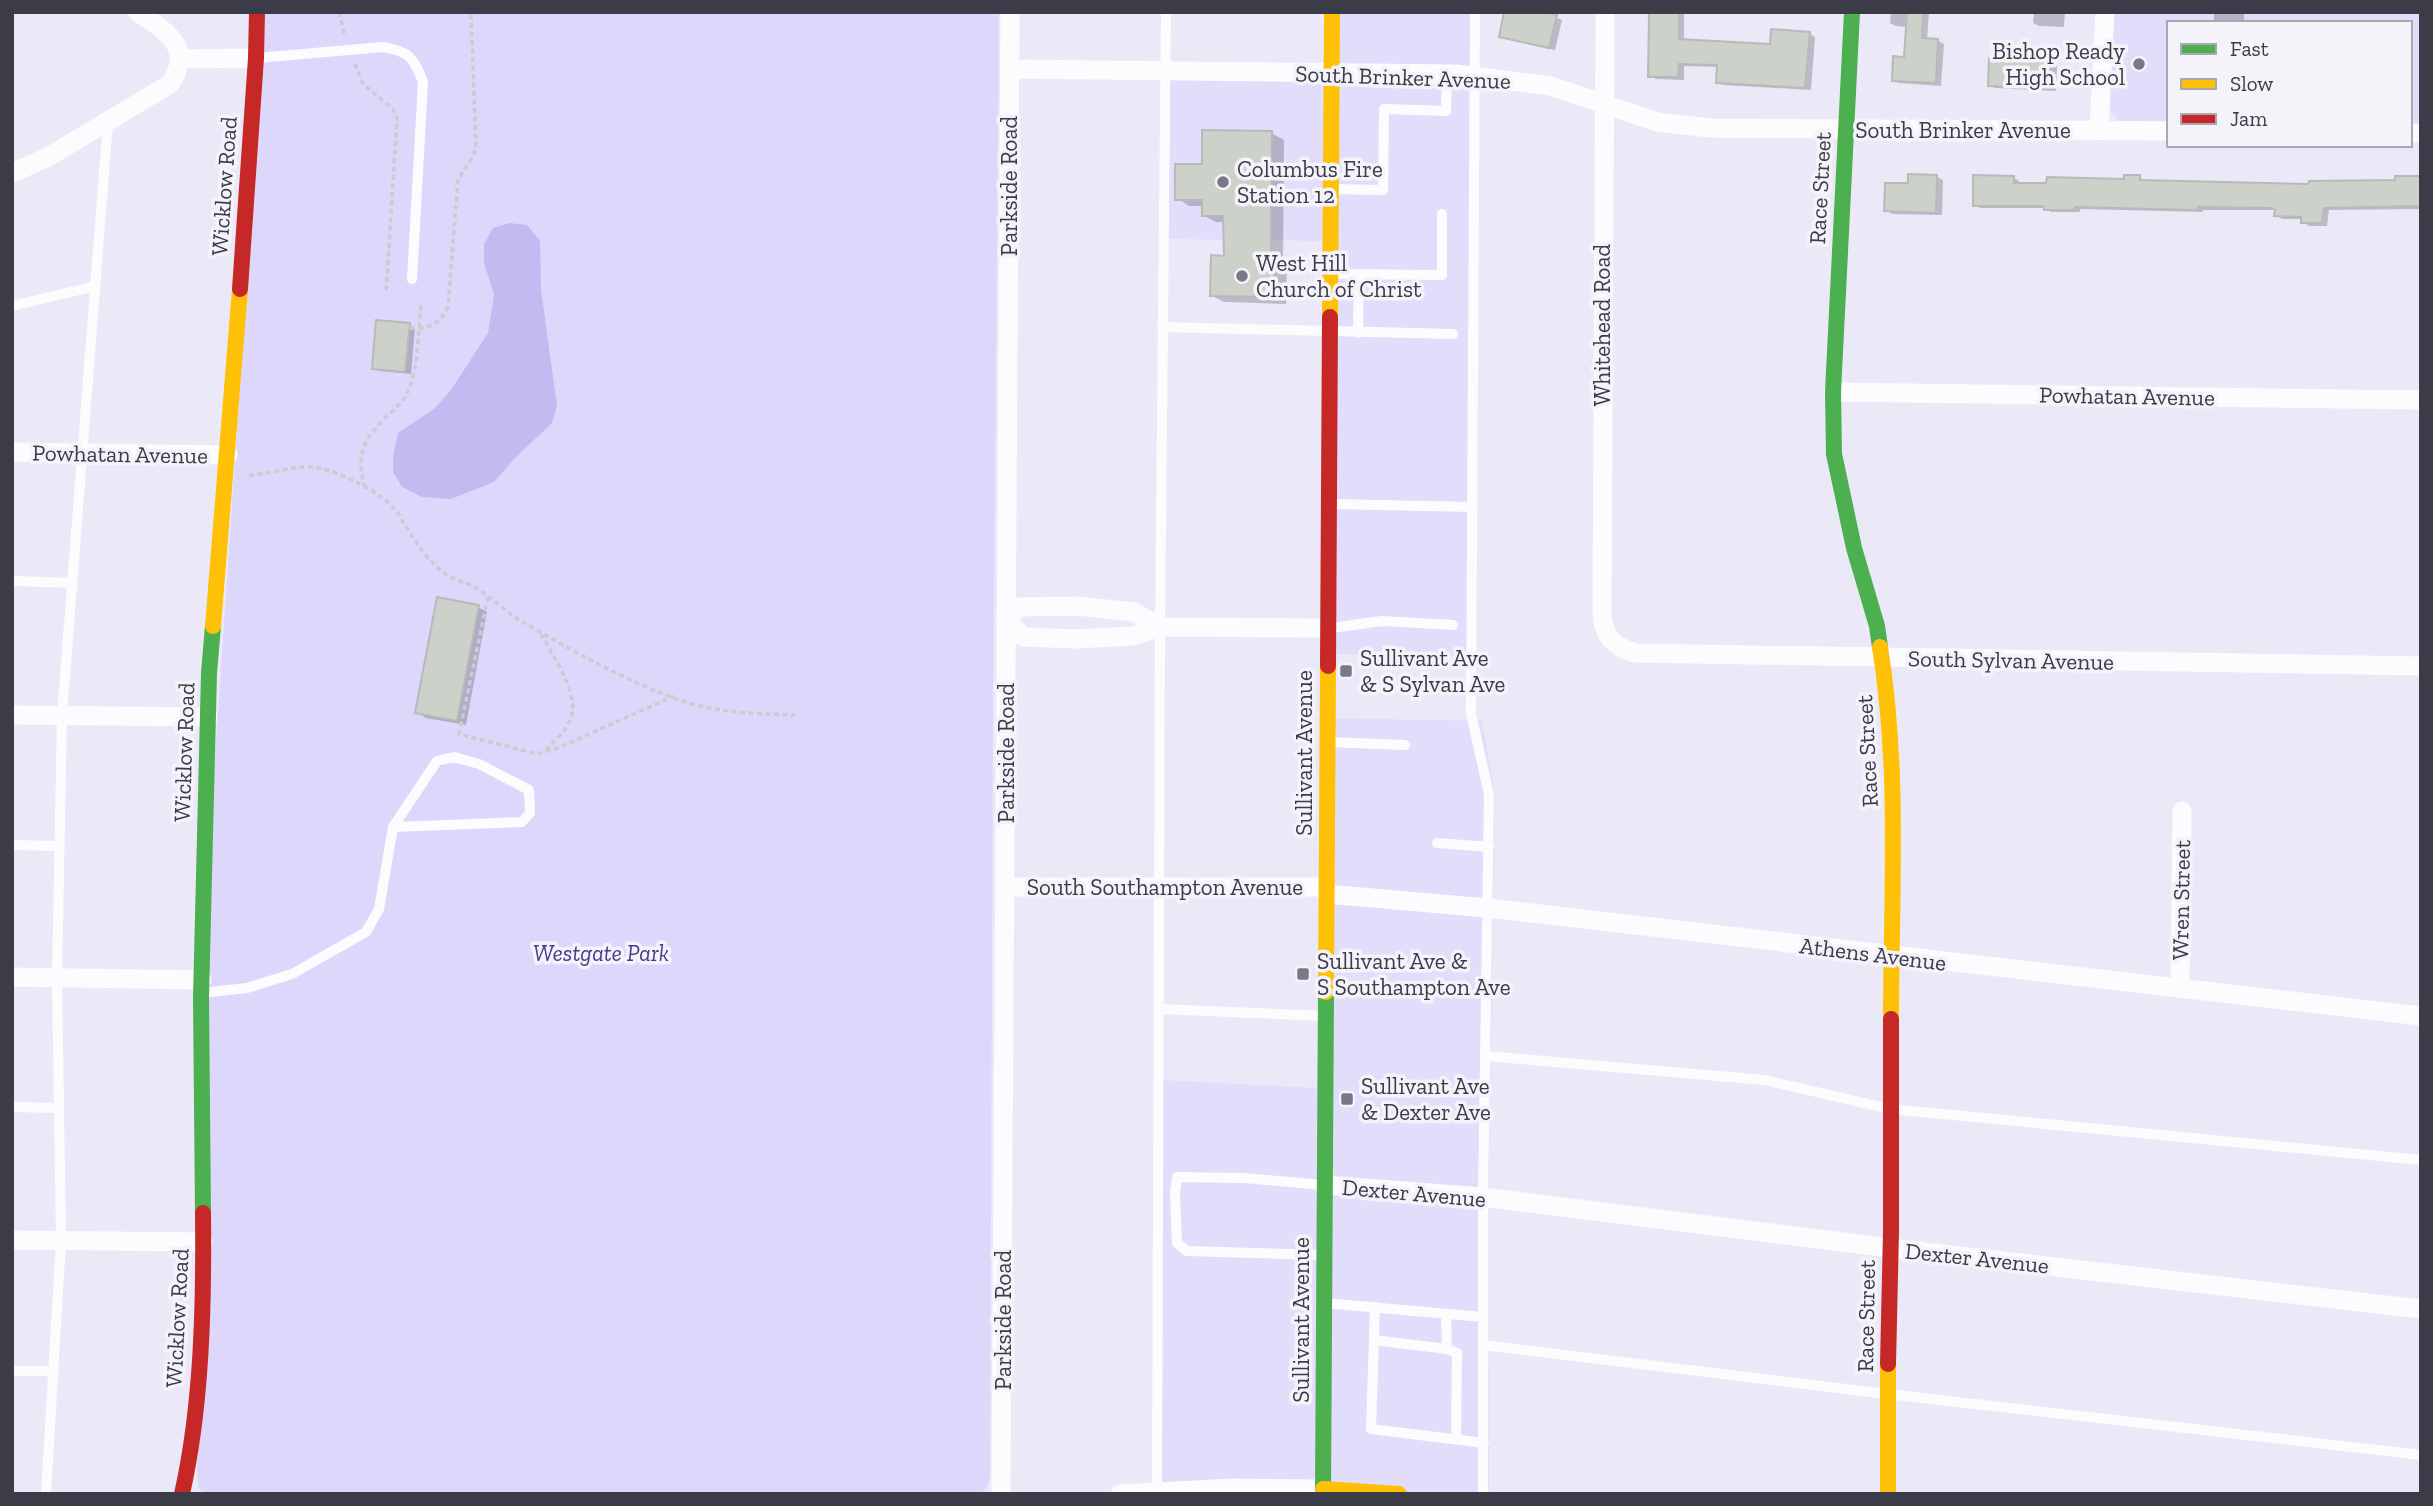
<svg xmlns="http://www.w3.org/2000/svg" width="2433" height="1506" viewBox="0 0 2433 1506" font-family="'Zilla Slab',serif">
<rect width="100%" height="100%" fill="#ebe9f8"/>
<g fill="#e1ddfb">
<path d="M 1328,12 L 1480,12 L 1474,655 L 1324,654 L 1327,241 L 1160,239 L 1161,65 L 1327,67 Z"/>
<path d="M 2113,12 L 2421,12 L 2421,124 L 2410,124 L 2410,23 L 2169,23 L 2169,121 L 2118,121 L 2107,105 Z"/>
<path d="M 1325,718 L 1482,721 L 1495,794 L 1488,1219 L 1489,1494 L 1156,1494 L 1159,1080 L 1317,1088 Z"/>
</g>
<path fill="#ddd8fb" d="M 265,12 L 999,12 L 993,716 L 990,1477 L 986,1490 L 980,1494 L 206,1494 L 199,1489 L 197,1476 L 214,772 Z"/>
<path fill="#c2baf1" d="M 509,223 L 527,225 L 540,241 L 541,290 L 557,406 L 552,423 L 516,457 L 494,482 L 451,499 L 422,497 L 402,487 L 393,472 L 393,456 L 398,433 L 434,409 L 451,390 L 488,333 L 494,294 L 484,263 L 484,244 L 493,228 Z"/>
<g fill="#0003">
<path d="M 1506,12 L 1547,12 L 1547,14 L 1562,20 L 1555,50 L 1507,39 L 1501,36 Z"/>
<path d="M 1652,12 L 1684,12 L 1684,41 L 1772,46 L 1809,33 L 1815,37 L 1811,90 L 1724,85 L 1718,82 L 1719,67 L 1684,66 L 1684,80 L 1656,79 L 1650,76 Z"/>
<path d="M 1891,12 L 1929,12 L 1927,40 L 1938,41 L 1944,44 L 1941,86 L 1899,83 L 1893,80 L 1905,59 L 1908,27 L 1896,26 L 1890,23 Z"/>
<path d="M 2034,12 L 2065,12 L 2064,27 L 2039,26 L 2033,23 Z"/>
<rect x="2214" y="12" width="30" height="11"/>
<path d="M 2419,35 L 2421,35 L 2421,87 L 2419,86 Z"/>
<path d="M 2051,62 L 2057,65 L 2056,91 L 1995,88 L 1990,85 Z"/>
<path d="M 1271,133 L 1284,140 L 1283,263 L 1287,266 L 1286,304 L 1224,302 L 1211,295 L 1226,257 L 1225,222 L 1216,222 L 1203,215 L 1204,206 L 1189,206 L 1177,198 L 1204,166 Z"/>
<path d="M 1937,177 L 1943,180 L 1942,215 L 1892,214 L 1886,210 L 1910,185 Z"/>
<path d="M 2013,177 L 2019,181 L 2019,184 L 2125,180 L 2140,177 L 2145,182 L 2265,186 L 2397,181 L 2421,177 L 2421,209 L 2329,210 L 2327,226 L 2309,226 L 2303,222 L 2303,219 L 2282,219 L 2276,215 L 2276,210 L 2203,210 L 2203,212 L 2080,209 L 2080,212 L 2051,212 L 2045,208 L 1980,208 L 1975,205 Z"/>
<path d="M 410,325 L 415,328 L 411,374 L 379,371 L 374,368 Z"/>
<path d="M 478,607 L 487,612 L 466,725 L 426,718 L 417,712 Z"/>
</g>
<g fill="#ccd1c9" stroke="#b8baba" stroke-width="2">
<path d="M 1504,12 L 1545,12 L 1557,15 L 1549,48 L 1499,37 Z"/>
<path d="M 1907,12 L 1923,12 L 1922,38 L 1938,39 L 1936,83 L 1892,81 L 1893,56 L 1904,57 Z"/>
<path d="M 1649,13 L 1679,13 L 1679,39 L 1770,44 L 1771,29 L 1810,32 L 1805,88 L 1716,83 L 1717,65 L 1679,64 L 1678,77 L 1648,77 Z"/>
<path d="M 1989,58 L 2051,60 L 2050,89 L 1988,86 Z"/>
<path d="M 1202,130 L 1272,131 L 1271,257 L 1275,257 L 1274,297 L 1210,296 L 1211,255 L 1224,256 L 1223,216 L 1202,216 L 1202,200 L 1175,200 L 1175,164 L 1202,164 Z"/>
<path d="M 1908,174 L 1937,175 L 1936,213 L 1884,211 L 1885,183 L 1908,183 Z"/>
<path d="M 1973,175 L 2014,176 L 2014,183 L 2046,183 L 2047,177 L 2124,179 L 2124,175 L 2140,175 L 2140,180 L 2308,184 L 2309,181 L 2395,180 L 2395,176 L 2421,176 L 2421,206 L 2324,208 L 2322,223 L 2301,223 L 2301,217 L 2274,216 L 2275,210 L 2272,208 L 2198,207 L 2198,210 L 2075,207 L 2075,210 L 2044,210 L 2043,206 L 1973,206 Z"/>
<path d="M 376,320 L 410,323 L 405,372 L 372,369 Z"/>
<path d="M 437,597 L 479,605 L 457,721 L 415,713 Z"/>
</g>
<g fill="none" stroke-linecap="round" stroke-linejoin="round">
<g stroke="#cbcbd1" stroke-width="3.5" stroke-dasharray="5 3.5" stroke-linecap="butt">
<path d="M 339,12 L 345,37"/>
<path d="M 355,64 L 363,84 L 393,109 L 397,119 L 386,294"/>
<path d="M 410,328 C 429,329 439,325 448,307 L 458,179 L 472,158 L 476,149 L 471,12"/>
<path d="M 249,475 C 270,474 291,466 312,467 C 336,469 387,494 399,515 C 412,536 427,563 449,576 C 457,581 466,582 474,587 C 491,596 505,611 521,621 C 571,650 634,686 689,703 C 723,713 759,714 795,715"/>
<path d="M 365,488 C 355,456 364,438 387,416 C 395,409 404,401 408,391 C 419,368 418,330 421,305"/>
<path d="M 488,597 L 459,734 L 537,754 L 558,748 L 674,696"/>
<path d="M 541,634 C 552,654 577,691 572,714 C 569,729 556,739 546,750"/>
</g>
<g stroke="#fcfcfe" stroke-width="10">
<path d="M 1475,12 L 1471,713 L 1489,795 L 1483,1197 L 1483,1494"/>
<path d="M 257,58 L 383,47 C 409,51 414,58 423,82 L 412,279"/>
<path d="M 1331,189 L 1383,190 L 1384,109 L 1446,111 L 1447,74"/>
<path d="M 1331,274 L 1442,275 L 1442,214"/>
<path d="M 12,306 L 96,286"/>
<path d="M 1162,327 L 1453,334"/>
<path d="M 1358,333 L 1359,274"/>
<path d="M 1332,504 L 1472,507"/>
<path d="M 12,581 L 73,583"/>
<path d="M 1331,628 L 1382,621 L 1453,625"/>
<path d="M 1327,742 L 1405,745"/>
<path d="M 1437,843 L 1489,847"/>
<path d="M 12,845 L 60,846"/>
<path d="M 202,993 L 247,988 L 292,974 L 366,932 L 379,909 L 393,827 L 437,761 L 454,757 L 479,764 L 529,790 L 530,813 L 522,822 L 393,827"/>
<path d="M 1159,1009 L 1325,1016"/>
<path d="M 1485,1056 L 1764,1080 L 1890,1109 L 2421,1160"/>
<path d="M 12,1107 L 59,1108"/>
<path d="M 1324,1255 L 1187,1251 L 1177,1243 L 1175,1192 L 1177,1177 L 1244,1178 L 1324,1185"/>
<path d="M 1324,1303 L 1483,1317"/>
<path d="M 1375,1307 L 1371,1429 L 1484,1443"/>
<path d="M 1446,1314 L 1447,1349"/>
<path d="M 1374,1340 L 1447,1349 L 1457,1353 L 1456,1439"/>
<path d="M 1483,1345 L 1887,1394 L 2421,1455"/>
<path d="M 12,1371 L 54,1371"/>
<path d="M 46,1494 L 61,1240 L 57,978 L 62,715 L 108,121"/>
<path d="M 1157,1494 L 1160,627 L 1166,12"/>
</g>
<g stroke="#fcfcfe" stroke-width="19">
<path d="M 1605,12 L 1602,614 C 1604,637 1614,647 1635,653 L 2421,666"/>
<path d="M 179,59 L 256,58"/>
<path d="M 1009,69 L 1456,74 L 1551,86 L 1657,122 L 1710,128 L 2169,131"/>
<path d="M 2099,130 L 2105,12"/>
<path d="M 2410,133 L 2421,133"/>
<path d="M 12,173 L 48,157 L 170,84 C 195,48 165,30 137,12"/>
<path d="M 1833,392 L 2421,400"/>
<path d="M 12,452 L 228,455"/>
<path d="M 1160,627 L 1134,612 L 1077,606 L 1019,607 L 1006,619 L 1023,637 L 1075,639 L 1133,636 L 1160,627 L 1327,628"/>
<path d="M 12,715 L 208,717"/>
<path d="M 1005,887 L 1326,887"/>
<path d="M 1326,894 L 1488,908 L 2421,1016"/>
<path d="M 12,977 L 202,980"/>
<path d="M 2180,988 L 2182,811"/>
<path d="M 1324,1185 L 1483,1197 L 1891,1248 L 2421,1309"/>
<path d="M 12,1240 L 203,1242"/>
<path d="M 1001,1494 L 1010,12"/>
<path d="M 1120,1494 L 1232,1488 L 1323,1489"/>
</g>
<g stroke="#4caf50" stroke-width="16">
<path d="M 1852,12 L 1833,392 L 1834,454 L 1854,548 L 1877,626 L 1880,647"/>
<path d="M 203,1213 L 201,998 L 209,673 L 213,626"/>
<path d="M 1323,1494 L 1326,992"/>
</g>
<g stroke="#ffc107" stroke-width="16">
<path d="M 1330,317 L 1332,12"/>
<path d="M 213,626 L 240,289"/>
<path d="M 1880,647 C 1900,773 1891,893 1891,1019"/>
<path d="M 1326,992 L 1328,666"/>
<path d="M 1888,1364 L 1888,1494"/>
<path d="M 1323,1489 L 1399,1494"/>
</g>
<g stroke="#c62828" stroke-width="16">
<path d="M 240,289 L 256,58 L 257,12"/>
<path d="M 1328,666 L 1330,317"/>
<path d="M 1888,1364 L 1891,1231 L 1891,1019"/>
<path d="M 182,1494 C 202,1405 204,1305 203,1213"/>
</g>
</g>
<g fill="#797886" stroke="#f4f3fa" stroke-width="2.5">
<circle cx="2139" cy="64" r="7"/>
<circle cx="1223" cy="182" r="7"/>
<circle cx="1242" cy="276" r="7"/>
<rect x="1339" y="664" width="14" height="14" rx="3.5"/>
<rect x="1296" y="967" width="14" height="14" rx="3.5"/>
<rect x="1340" y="1092" width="14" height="14" rx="3.5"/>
</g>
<g text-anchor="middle" stroke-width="7" stroke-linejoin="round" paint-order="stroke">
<g font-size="23" fill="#3c3b48" stroke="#f4f3fa" text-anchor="start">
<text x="2125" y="59" text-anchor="end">Bishop Ready<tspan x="2125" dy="26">High School</tspan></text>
<text x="1237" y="177">Columbus Fire<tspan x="1237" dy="26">Station 12</tspan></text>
<text x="1256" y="271">West Hill<tspan x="1256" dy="26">Church of Christ</tspan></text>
<text x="1360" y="666">Sullivant Ave<tspan x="1360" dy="26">&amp; S Sylvan Ave</tspan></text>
<text x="1317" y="969">Sullivant Ave &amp;<tspan x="1317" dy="26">S Southampton Ave</tspan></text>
<text x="1361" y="1094">Sullivant Ave<tspan x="1361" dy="26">&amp; Dexter Ave</tspan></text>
</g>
<g font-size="23" fill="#3c3b48" stroke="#f4f3fa">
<text transform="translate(1403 77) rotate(2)" y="8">South Brinker Avenue</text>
<text x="1963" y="138">South Brinker Avenue</text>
<text transform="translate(224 186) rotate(-86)" y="8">Wicklow Road</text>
<text transform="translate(1009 186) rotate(-90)" y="8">Parkside Road</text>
<text transform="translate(1820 188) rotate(-87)" y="8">Race Street</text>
<text transform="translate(1602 325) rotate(-90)" y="8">Whitehead Road</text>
<text transform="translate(2127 396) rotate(1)" y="8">Powhatan Avenue</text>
<text transform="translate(120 454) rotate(1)" y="8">Powhatan Avenue</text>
<text transform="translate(2011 660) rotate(1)" y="8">South Sylvan Avenue</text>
<text transform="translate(1867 751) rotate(-93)" y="8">Race Street</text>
<text transform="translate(184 752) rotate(-88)" y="8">Wicklow Road</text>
<text transform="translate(1006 753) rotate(-90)" y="8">Parkside Road</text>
<text transform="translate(1304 753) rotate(-90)" y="8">Sullivant Avenue</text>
<text x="1165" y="895">South Southampton Avenue</text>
<text transform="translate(2181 900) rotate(-89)" y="8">Wren Street</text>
<text transform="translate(1873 954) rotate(7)" y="8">Athens Avenue</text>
<text transform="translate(1414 1193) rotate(5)" y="8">Dexter Avenue</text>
<text transform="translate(1977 1258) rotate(6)" y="8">Dexter Avenue</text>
<text transform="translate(1866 1316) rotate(-89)" y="8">Race Street</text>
<text transform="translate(177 1318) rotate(-87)" y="8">Wicklow Road</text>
<text transform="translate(1003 1320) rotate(-90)" y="8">Parkside Road</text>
<text transform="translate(1301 1320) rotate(-90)" y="8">Sullivant Avenue</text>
</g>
<g font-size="23" font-style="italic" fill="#4d388b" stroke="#f4f3fa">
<text x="601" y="961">Westgate Park</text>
</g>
</g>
<rect width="2433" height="1506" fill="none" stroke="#3c3b48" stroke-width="28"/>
<rect x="2167" y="21" width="245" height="126" fill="#f4f3fa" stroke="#aaa9b3" stroke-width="2"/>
<rect x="2181" y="44" width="35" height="10" fill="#4caf50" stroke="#aaa9b3" stroke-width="2"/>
<text x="2230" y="56" font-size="21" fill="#3c3b48">Fast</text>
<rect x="2181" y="79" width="35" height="10" fill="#ffc107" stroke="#aaa9b3" stroke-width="2"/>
<text x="2230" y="91" font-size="21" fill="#3c3b48">Slow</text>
<rect x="2181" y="114" width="35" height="10" fill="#c62828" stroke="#aaa9b3" stroke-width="2"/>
<text x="2230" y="126" font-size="21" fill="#3c3b48">Jam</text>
</svg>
